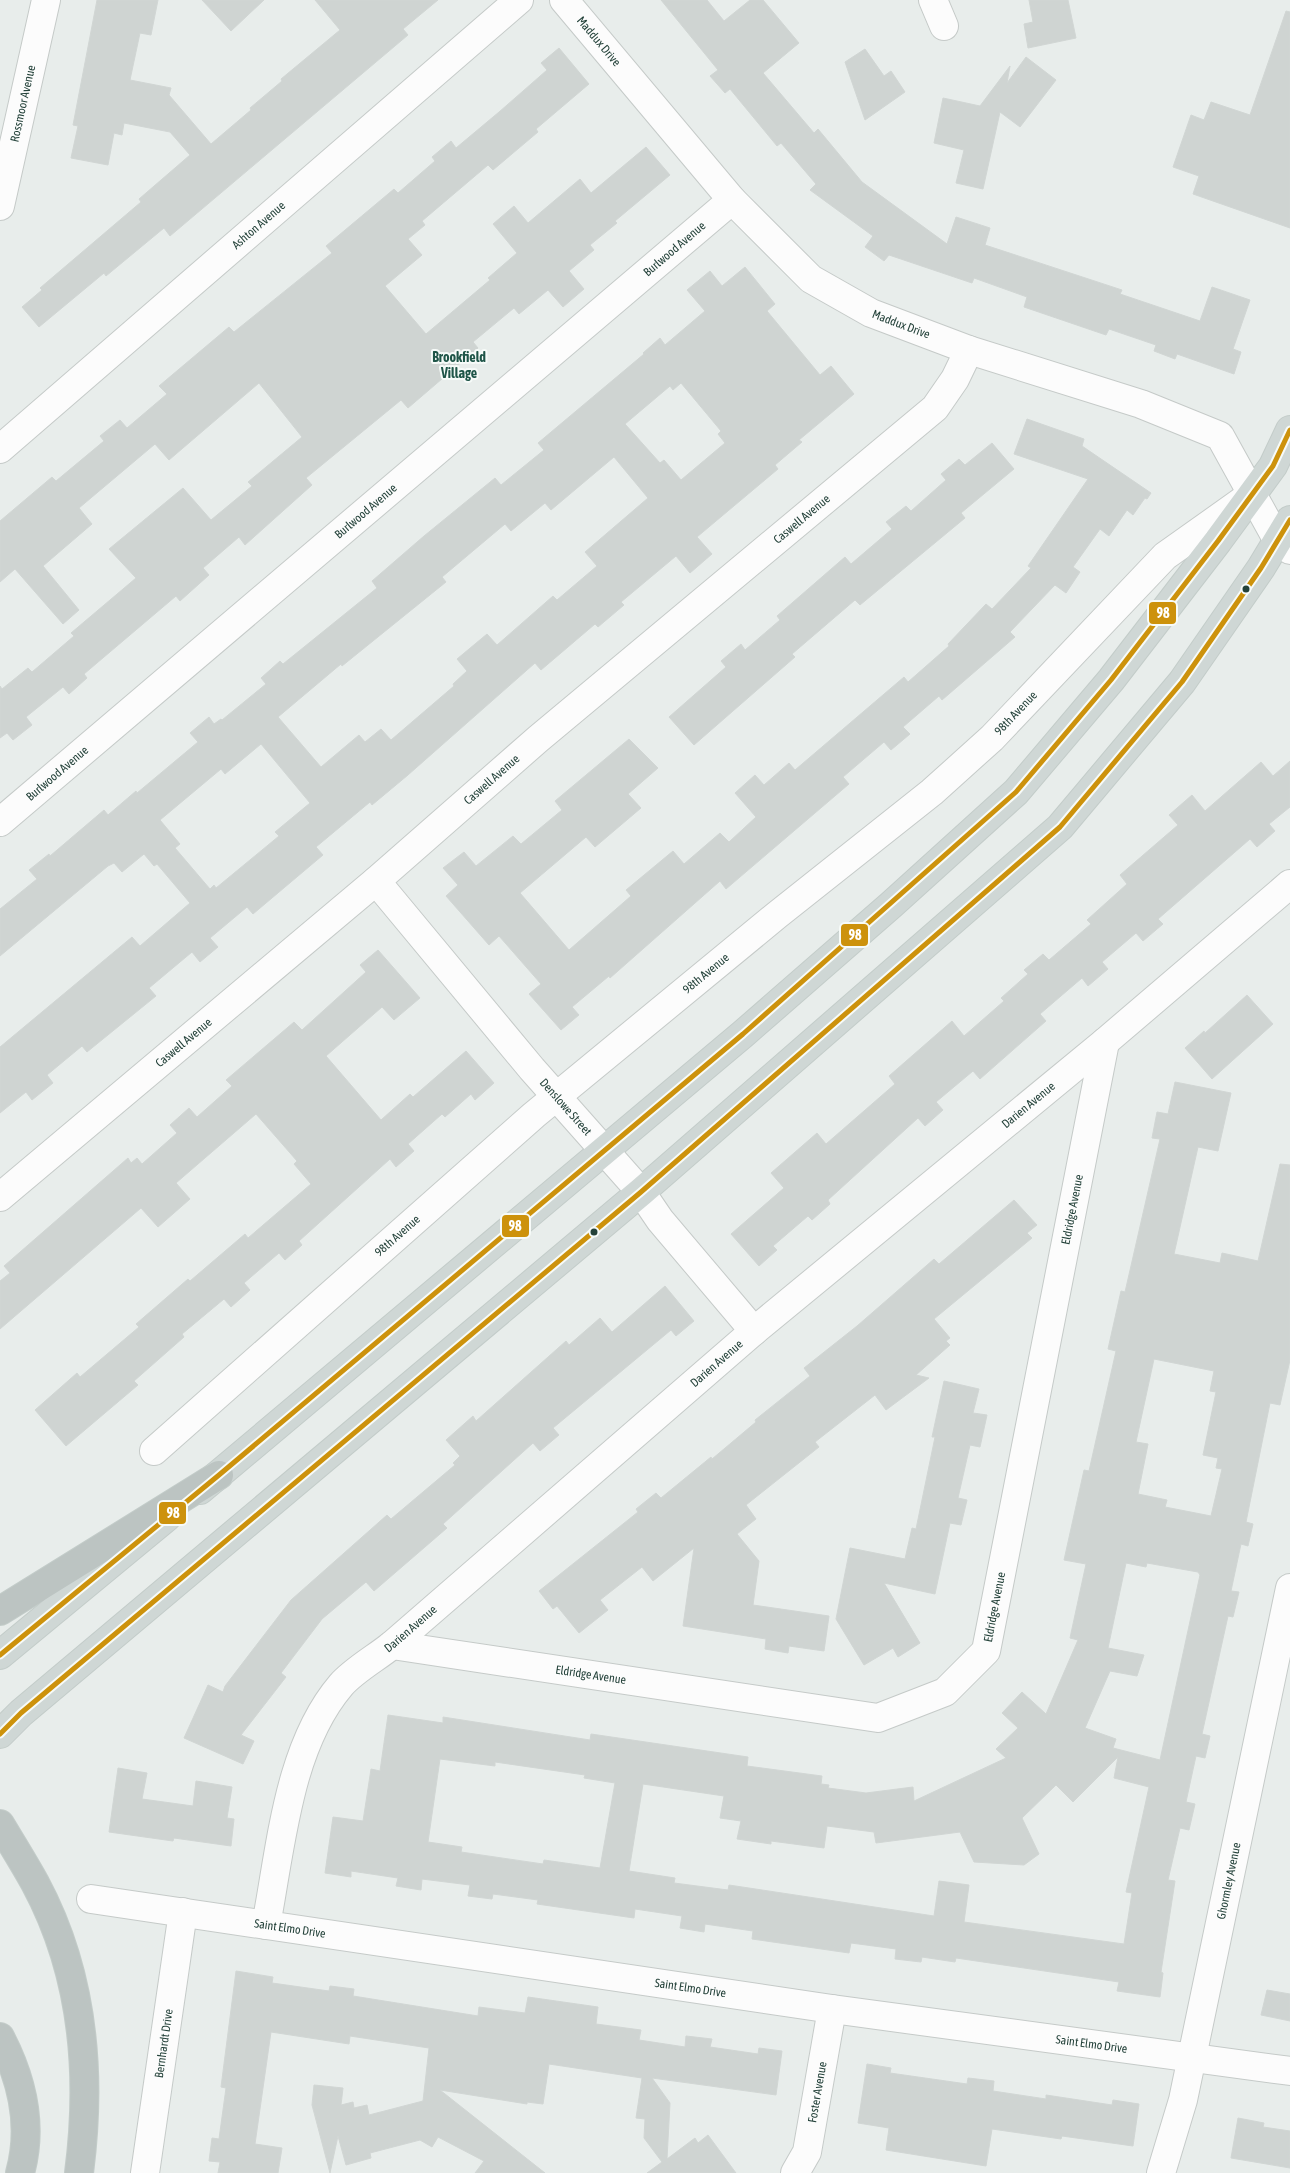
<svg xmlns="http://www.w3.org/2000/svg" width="1290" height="2173" viewBox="0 0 1290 2173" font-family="'Asap Condensed',sans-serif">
<rect width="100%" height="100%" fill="#e8edeb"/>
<g fill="#cfd4d2" stroke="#d1d6d4" fill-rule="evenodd">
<path d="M 97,0 L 158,0 L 151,35 L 140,33 L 130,80 L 171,88 L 169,95 L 211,144 L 251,110 L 250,108 L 282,81 L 281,79 L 340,30 L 315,0 L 438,0 L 403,29 L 408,35 L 170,236 L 164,228 L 106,276 L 104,273 L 39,327 L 22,307 L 42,290 L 40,288 L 141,202 L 139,199 L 190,155 L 170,132 L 124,123 L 122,135 L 114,133 L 108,165 L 71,158 L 78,126 L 73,125 Z"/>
<path d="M 202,0 L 264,0 L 231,31 Z"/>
<path d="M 661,0 L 707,0 L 724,21 L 750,0 L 763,0 L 799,43 L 763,73 L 814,133 L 818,129 L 862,182 L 947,244 L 956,217 L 990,228 L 985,245 L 1122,290 L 1120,294 L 1200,321 L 1212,287 L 1250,300 L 1233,349 L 1241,352 L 1234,374 L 1177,354 L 1175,359 L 1154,351 L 1156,345 L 1109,329 L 1106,335 L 1024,307 L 1027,297 L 974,278 L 972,283 L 889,255 L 884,261 L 865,247 L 873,236 L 810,190 L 816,184 L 781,143 L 777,146 L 730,89 L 725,93 L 710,76 L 718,70 Z"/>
<path d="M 1029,0 L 1068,0 L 1076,38 L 1028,48 L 1024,24 L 1033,22 Z"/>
<path d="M 1286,11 L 1290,12 L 1290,228 L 1193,194 L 1199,176 L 1173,167 L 1191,115 L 1204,120 L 1211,102 L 1250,115 Z"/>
<path d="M 559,48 L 589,84 L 536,129 L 538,132 L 493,170 L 488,165 L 422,221 L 425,225 L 408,239 L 422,255 L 385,286 L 426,334 L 490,280 L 488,278 L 517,253 L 493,224 L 514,206 L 528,223 L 580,179 L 591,193 L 646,147 L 670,175 L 615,221 L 617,223 L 590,245 L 594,250 L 569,271 L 584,289 L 563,307 L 548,290 L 519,314 L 514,308 L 473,342 L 478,348 L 408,408 L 401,400 L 306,478 L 312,485 L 245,545 L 239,537 L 203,568 L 209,575 L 180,601 L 176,596 L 84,674 L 87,678 L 69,694 L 63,687 L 26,717 L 32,725 L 13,740 L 7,733 L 0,738 L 0,686 L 2,689 L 28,668 L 32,672 L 74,636 L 71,633 L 136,578 L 109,549 L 183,488 L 211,520 L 252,486 L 248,482 L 302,437 L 259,383 L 169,460 L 155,444 L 79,508 L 92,524 L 43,566 L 79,610 L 63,624 L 15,569 L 0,582 L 0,521 L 52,477 L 56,481 L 104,441 L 100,436 L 120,420 L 127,428 L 167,394 L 159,386 L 229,327 L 234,332 L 332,253 L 326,246 L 394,189 L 398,193 L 435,161 L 432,157 L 451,141 L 456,148 L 499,112 L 547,70 L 541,63 Z"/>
<path d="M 865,49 L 884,76 L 891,71 L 905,92 L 865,120 L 845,62 Z"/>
<path d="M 1026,57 L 1056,80 L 1020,127 L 1000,112 L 983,189 L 956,183 L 964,150 L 934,143 L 943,98 L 980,106 L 1010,66 L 1007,83 Z"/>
<path d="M 745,267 L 775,304 L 767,311 L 820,375 L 831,366 L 854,394 L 799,440 L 802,442 L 775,465 L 778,469 L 697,537 L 712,554 L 690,573 L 676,556 L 621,602 L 624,605 L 598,627 L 595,624 L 541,670 L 535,663 L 408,775 L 372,805 L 370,802 L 316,847 L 323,855 L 253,914 L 247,907 L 210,938 L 218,947 L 200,962 L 192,952 L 149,988 L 156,996 L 87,1052 L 82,1046 L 47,1075 L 53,1083 L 32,1100 L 26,1092 L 0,1113 L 0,1047 L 132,937 L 140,946 L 190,903 L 157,864 L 154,866 L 144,854 L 122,872 L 114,863 L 108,866 L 0,956 L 0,909 L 37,879 L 29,870 L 49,854 L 50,856 L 104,810 L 108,815 L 136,791 L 137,793 L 198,742 L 190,733 L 209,717 L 214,724 L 221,719 L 222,720 L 266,684 L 261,678 L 280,661 L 283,664 L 377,588 L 372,581 L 424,536 L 495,478 L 501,485 L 544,450 L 538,443 L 644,354 L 643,353 L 660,338 L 665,345 L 705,311 L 687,290 L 710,271 L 722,286 ZM 681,383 L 721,431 L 718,434 L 725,443 L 681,480 L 664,460 L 660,463 L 625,424 L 670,386 L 673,390 ZM 614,457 L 648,498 L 585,552 L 597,566 L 557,600 L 553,596 L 497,645 L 487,634 L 457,659 L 467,671 L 453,684 L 454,686 L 391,740 L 381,729 L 365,742 L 359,735 L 321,767 L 278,717 L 341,664 L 342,666 L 446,582 L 442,577 L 505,524 L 511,531 L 545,503 L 551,510 ZM 261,744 L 310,803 L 275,832 L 279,836 L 216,888 L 214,885 L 210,889 L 175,848 L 180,844 L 160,820 L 221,769 L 225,774 Z"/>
<path d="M 1027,419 L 1084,439 L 1082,446 L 1151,493 L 1147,499 L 1145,498 L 1133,515 L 1127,510 L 1109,536 L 1100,529 L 1073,567 L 1080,572 L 1066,593 L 1055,585 L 1010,632 L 1015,637 L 942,700 L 939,696 L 903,727 L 910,734 L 891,750 L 884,742 L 843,777 L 849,784 L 726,889 L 720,881 L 610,978 L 609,976 L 572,1007 L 579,1015 L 561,1030 L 529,994 L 541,984 L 499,936 L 489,945 L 446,896 L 458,885 L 443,868 L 464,852 L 476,866 L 513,836 L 521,844 L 562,810 L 555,801 L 629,739 L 658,768 L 628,794 L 641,808 L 595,847 L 586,837 L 520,893 L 569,950 L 631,896 L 626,890 L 673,851 L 684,864 L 720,833 L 729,842 L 756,817 L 735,793 L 755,775 L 764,785 L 789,763 L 795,770 L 904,677 L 908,682 L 949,646 L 948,644 L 986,604 L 992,609 L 1031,568 L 1028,566 L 1088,479 L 1014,454 Z"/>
<path d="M 992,443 L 1014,469 L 961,513 L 965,518 L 860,605 L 855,600 L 792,654 L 795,657 L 694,745 L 669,717 L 726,667 L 721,661 L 741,644 L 745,650 L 780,620 L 777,616 L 845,557 L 851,564 L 892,529 L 886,522 L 906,506 L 911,511 L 946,480 L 941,474 L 959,459 L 965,465 Z"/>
<path d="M 1290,761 L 1290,807 L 1269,824 L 1275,831 L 1257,847 L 1250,839 L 1158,919 L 1163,924 L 1143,941 L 1136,933 L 1102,962 L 1108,969 L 1088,986 L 1082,978 L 1040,1014 L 1046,1021 L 980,1079 L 973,1071 L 936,1102 L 943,1110 L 925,1126 L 918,1118 L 828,1200 L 830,1204 L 812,1220 L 808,1216 L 773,1246 L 777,1250 L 759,1266 L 731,1234 L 784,1188 L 771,1173 L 817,1133 L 826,1144 L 895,1084 L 889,1076 L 952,1021 L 964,1036 L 1004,1001 L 1001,998 L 1028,974 L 1024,970 L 1043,954 L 1049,960 L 1091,924 L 1087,920 L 1127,884 L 1120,875 L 1178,825 L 1169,815 L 1192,795 L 1205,811 L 1261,762 L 1273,776 Z"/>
<path d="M 378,950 L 420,998 L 394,1020 L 382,1007 L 326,1056 L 381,1120 L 410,1094 L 413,1097 L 466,1051 L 494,1083 L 475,1100 L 471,1094 L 445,1117 L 442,1114 L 408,1144 L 414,1151 L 396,1167 L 390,1159 L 299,1241 L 302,1245 L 285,1260 L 279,1253 L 244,1283 L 250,1290 L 231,1307 L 224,1299 L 182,1334 L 184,1337 L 134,1381 L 138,1385 L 66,1446 L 35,1410 L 77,1373 L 80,1377 L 139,1327 L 136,1324 L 188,1279 L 190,1281 L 245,1234 L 248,1238 L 311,1184 L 294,1164 L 297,1161 L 256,1114 L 176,1183 L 190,1199 L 158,1227 L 141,1208 L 0,1329 L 0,1281 L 10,1273 L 4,1266 L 128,1158 L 131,1163 L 137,1158 L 142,1164 L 177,1133 L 170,1125 L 189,1108 L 197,1117 L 232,1086 L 226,1080 L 294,1022 L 302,1030 L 366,972 L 360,965 Z"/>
<path d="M 1247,995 L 1273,1024 L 1212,1079 L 1185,1048 L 1204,1031 L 1205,1033 Z"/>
<path d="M 1175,1082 L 1231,1093 L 1218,1151 L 1198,1147 L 1174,1254 L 1220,1263 L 1222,1253 L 1258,1261 L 1280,1164 L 1290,1165 L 1290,1360 L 1280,1405 L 1270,1403 L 1246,1522 L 1253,1524 L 1248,1546 L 1241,1544 L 1231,1591 L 1239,1592 L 1233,1617 L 1228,1616 L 1202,1734 L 1210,1736 L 1205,1758 L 1196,1756 L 1186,1802 L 1195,1804 L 1189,1830 L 1180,1828 L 1168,1880 L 1175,1881 L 1161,1972 L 1163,1973 L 1160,1997 L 1117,1991 L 1119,1982 L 956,1958 L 955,1962 L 922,1957 L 921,1962 L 895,1959 L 896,1949 L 851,1943 L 849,1953 L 752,1939 L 753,1931 L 705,1924 L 704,1932 L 680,1928 L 682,1916 L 635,1909 L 634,1918 L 537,1904 L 538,1900 L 493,1894 L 492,1899 L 468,1896 L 470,1885 L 422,1879 L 421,1890 L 396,1886 L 398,1878 L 351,1871 L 351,1877 L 325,1873 L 333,1817 L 363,1821 L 371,1769 L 380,1771 L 388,1715 L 443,1723 L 443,1717 L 590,1740 L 591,1734 L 748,1757 L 747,1766 L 822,1776 L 821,1784 L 829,1785 L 828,1788 L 866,1793 L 913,1787 L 914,1801 L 1006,1758 L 996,1749 L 1018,1728 L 1002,1713 L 1022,1692 L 1046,1714 L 1078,1640 L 1070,1638 L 1086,1564 L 1064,1560 L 1084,1470 L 1089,1471 L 1116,1351 L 1108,1349 L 1121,1291 L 1125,1292 L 1160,1139 L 1152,1138 L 1157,1112 L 1168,1114 ZM 1154,1359 L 1214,1371 L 1210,1391 L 1216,1392 L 1203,1455 L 1218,1458 L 1216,1468 L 1222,1469 L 1211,1516 L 1165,1507 L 1167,1500 L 1138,1494 L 1148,1444 L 1136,1442 ZM 1126,1563 L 1146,1567 L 1147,1563 L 1198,1572 L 1200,1575 L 1160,1760 L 1113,1748 L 1116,1739 L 1085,1728 L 1110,1671 L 1137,1676 L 1144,1655 L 1108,1648 ZM 1118,1757 L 1114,1778 L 1149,1787 L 1126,1892 L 1132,1893 L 1124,1944 L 964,1922 L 969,1885 L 939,1881 L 934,1916 L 729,1885 L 728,1890 L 674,1883 L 675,1878 L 629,1871 L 643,1784 L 724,1796 L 720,1818 L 741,1821 L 737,1839 L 771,1844 L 771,1841 L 824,1848 L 827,1826 L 874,1832 L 876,1843 L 960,1832 L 974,1862 L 1024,1865 L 1039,1854 L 1022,1818 L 1056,1785 L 1073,1802 ZM 440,1759 L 495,1766 L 495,1762 L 585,1775 L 584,1778 L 615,1783 L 600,1868 L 544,1860 L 543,1864 L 461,1852 L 462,1847 L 428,1842 Z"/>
<path d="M 1014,1200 L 1037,1225 L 1027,1233 L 1032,1238 L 934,1319 L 950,1338 L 946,1341 L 950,1345 L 916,1375 L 929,1378 L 886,1410 L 875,1395 L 815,1442 L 819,1447 L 746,1505 L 756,1519 L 737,1534 L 759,1561 L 753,1605 L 829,1616 L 824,1651 L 789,1646 L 788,1653 L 765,1649 L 766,1639 L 683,1626 L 694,1548 L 653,1581 L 642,1567 L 600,1600 L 608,1610 L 579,1633 L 557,1606 L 553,1609 L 539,1591 L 638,1512 L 636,1509 L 656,1493 L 661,1498 L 711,1457 L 712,1459 L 756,1422 L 755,1420 L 810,1376 L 804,1368 L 857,1326 L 934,1259 L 939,1264 Z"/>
<path d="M 665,1286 L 694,1321 L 676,1336 L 671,1330 L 553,1428 L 559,1435 L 540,1451 L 533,1443 L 443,1524 L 447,1528 L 374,1591 L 366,1582 L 322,1619 L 281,1673 L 286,1677 L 241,1735 L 254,1741 L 243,1764 L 184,1738 L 208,1685 L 223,1692 L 225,1686 L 291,1600 L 387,1515 L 391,1519 L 455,1465 L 453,1463 L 460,1456 L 446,1440 L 473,1416 L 476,1421 L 566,1341 L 569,1345 L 600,1318 L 612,1332 Z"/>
<path d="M 944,1381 L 979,1389 L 973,1413 L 987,1415 L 980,1447 L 970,1445 L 958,1498 L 967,1500 L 961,1525 L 950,1523 L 935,1594 L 884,1583 L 920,1643 L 898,1657 L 893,1648 L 864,1665 L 836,1619 L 850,1548 L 905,1559 L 912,1528 L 916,1529 L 935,1437 L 932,1437 Z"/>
<path d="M 118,1768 L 147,1773 L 142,1799 L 193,1806 L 196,1781 L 232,1787 L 227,1818 L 234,1819 L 231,1846 L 174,1838 L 173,1841 L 109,1832 Z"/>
<path d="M 236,1971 L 273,1977 L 272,1983 L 329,1991 L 330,1986 L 354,1989 L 353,1996 L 478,2016 L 479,2007 L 525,2013 L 528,1997 L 598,2007 L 596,2024 L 641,2030 L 639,2040 L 685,2047 L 686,2036 L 712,2039 L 710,2047 L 758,2054 L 759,2048 L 782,2051 L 776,2095 L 652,2078 L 670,2103 L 667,2159 L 695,2138 L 698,2143 L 708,2135 L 736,2173 L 647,2173 L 662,2162 L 644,2138 L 645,2119 L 636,2118 L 642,2078 L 549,2064 L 543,2104 L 527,2102 L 527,2104 L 440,2090 L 545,2173 L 475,2173 L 484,2161 L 438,2137 L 432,2147 L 420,2140 L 370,2153 L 371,2158 L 346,2165 L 338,2136 L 330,2173 L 312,2105 L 314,2085 L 343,2088 L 341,2105 L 353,2102 L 354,2108 L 367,2105 L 369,2115 L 423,2101 L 429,2048 L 350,2036 L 349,2044 L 271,2032 L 255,2144 L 282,2148 L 278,2173 L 218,2173 L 220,2162 L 209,2161 L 212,2138 L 219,2139 L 226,2088 L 221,2087 Z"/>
<path d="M 1267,1990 L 1290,1994 L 1290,2021 L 1261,2015 Z"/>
<path d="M 867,2064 L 891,2068 L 890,2073 L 967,2084 L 968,2078 L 994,2081 L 993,2091 L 1046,2099 L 1046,2095 L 1112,2105 L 1113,2100 L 1139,2104 L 1133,2146 L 1062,2136 L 1061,2139 L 992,2129 L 986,2166 L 886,2150 L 889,2128 L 858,2123 Z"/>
<path d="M 1238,2118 L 1264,2123 L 1263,2127 L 1290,2131 L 1290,2168 L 1231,2158 Z"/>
</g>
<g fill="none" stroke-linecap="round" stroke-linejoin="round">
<g stroke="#c5cac8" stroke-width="30">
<g id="minor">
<path id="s1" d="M 564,0 L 732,200 L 811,279 L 871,313 L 969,350 L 1141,404 L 1220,436 L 1278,541 L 1290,550"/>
<path d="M 933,0 L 944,26"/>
<path id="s2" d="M 0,206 L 46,0"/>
<path id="s3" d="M 0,449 L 519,0"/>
<path id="s4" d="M 0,822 L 732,200"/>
<path id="s5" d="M 376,881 L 532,1069 L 641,1192 L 660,1220 L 754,1331"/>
<path id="s6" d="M 0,1197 L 376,881 L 538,739 L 935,408 L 955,379 L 969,350"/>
<path id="s7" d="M 154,1451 L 534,1115 L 777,915 L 932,792 L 992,738 L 1165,556 L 1248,497"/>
<path id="s8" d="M 392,1645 L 878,1718 L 945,1692 L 986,1651 L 1105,1042"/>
<path id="s9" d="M 91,1899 L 832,2009 L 1290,2071"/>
<path id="s10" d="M 266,1925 C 281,1847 288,1747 341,1685 C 354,1670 376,1658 392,1645 L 754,1331 L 1105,1042 L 1290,884"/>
<path id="s11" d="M 145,2173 L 183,1912"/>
<path id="s12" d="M 795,2173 L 807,2152 L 832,2009"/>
<path id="s13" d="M 1161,2173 L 1183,2100 L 1290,1588"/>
</g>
</g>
<g stroke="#c3ccc9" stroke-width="30">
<g id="major">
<path d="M 200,1490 L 743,1034 L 891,905 L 1016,792 L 1111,680 L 1218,541 L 1273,466 L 1290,430"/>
<path d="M 0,1655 L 167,1517"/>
<path d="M 0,1734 L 21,1713 L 641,1192 L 1060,827 L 1182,682 L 1261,568 L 1290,520"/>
</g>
</g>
<g stroke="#c3ccc9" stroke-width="30">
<g id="highway">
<path d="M 0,1611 L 219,1475"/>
<path d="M 0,1824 C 12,1844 24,1863 35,1883 C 84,1974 92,2073 79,2173"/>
<path d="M 0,2037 C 22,2079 33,2126 20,2173"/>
</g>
</g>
<use href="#minor" stroke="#fcfcfc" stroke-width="28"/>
<use href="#major" stroke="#cfd7d5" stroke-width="28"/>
<use href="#highway" stroke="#bcc4c2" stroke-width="28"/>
<g stroke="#f7fbf9" stroke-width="9">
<g id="bus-1">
<path d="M 0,1655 L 219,1475 L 743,1034 L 1016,792 L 1111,680 L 1218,541 L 1273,466 L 1290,430"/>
<path d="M 0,1734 L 21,1713 L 641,1192 L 1060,827 L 1182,682 L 1261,568 L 1290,520"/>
</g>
</g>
<use href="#bus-1" stroke="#cd920c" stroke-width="5"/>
</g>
<g fill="#24423a" stroke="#f7fbf9" stroke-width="2">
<circle cx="1246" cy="589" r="4.5"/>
<circle cx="594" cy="1232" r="4.5"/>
</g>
<g text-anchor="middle" stroke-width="4" stroke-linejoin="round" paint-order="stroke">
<g font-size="12" fill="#24423a" stroke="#f7fbf9">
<text dy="4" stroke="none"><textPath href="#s1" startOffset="54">Maddux Drive</textPath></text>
<text dy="4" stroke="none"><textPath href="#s2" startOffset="105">Rossmoor Avenue</textPath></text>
<text dy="4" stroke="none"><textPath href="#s3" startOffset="342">Ashton Avenue</textPath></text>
<text dy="4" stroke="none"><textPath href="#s4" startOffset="885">Burlwood Avenue</textPath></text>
<text dy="4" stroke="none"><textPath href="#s1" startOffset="474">Maddux Drive</textPath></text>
<text dy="4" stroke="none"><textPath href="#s4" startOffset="480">Burlwood Avenue</textPath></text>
<text dy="4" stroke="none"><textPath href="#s6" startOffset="1050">Caswell Avenue</textPath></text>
<text dy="4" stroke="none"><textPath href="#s7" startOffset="1135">98th Avenue</textPath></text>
<text dy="4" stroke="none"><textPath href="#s4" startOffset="75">Burlwood Avenue</textPath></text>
<text dy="4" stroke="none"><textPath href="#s6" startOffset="645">Caswell Avenue</textPath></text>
<text dy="4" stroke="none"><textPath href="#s7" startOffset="730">98th Avenue</textPath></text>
<text dy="4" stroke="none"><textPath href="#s6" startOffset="240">Caswell Avenue</textPath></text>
<text dy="4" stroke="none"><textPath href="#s10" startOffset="1154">Darien Avenue</textPath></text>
<text dy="4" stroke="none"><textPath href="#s5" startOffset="295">Denslowe Street</textPath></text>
<text dy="4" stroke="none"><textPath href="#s8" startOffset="1071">Eldridge Avenue</textPath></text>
<text dy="4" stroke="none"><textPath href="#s7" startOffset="325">98th Avenue</textPath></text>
<text dy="4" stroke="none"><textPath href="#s10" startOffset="749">Darien Avenue</textPath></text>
<text dy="4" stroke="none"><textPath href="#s8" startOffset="666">Eldridge Avenue</textPath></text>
<text dy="4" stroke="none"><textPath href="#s10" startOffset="344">Darien Avenue</textPath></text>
<text dy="4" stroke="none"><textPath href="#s8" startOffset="201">Eldridge Avenue</textPath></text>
<text dy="4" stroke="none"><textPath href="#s13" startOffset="300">Ghormley Avenue</textPath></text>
<text dy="4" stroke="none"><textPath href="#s9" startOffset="201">Saint Elmo Drive</textPath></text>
<text dy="4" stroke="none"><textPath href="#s9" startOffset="606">Saint Elmo Drive</textPath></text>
<text dy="4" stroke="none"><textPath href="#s11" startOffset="131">Bernhardt Drive</textPath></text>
<text dy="4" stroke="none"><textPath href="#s9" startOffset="1011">Saint Elmo Drive</textPath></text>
<text dy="4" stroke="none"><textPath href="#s12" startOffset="85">Foster Avenue</textPath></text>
</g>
<g font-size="14" font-weight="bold" fill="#1f5548" stroke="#f7fbf9">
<text x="459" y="362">Brookfield<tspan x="459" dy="16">Village</tspan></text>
</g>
</g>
<g stroke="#f7fbf9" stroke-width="2">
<rect x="1148" y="601" width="29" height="24" rx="5" fill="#cd920c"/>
<rect x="840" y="923" width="29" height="24" rx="5" fill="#cd920c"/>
<rect x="501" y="1214" width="29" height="24" rx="5" fill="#cd920c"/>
<rect x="158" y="1501" width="29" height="24" rx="5" fill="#cd920c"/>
</g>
<g font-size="14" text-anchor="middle" font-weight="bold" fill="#fff">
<text x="1163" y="618">98</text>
<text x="855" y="940">98</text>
<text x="515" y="1231">98</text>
<text x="173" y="1518">98</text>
</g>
</svg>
